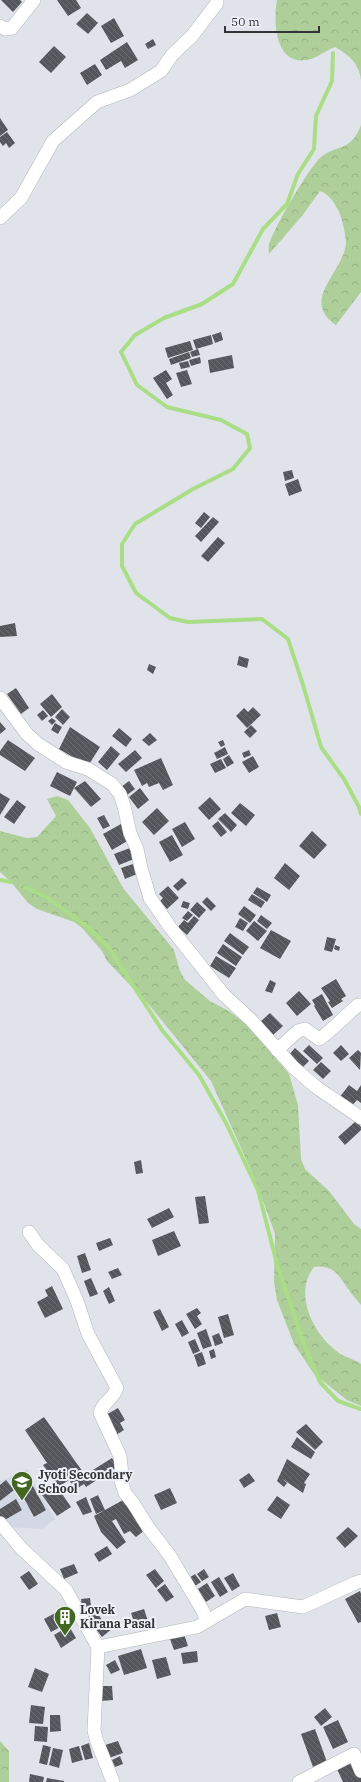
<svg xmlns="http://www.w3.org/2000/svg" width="361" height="1782" viewBox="0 0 361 1782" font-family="'IBM Plex Serif',serif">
<defs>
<pattern id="forest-crowns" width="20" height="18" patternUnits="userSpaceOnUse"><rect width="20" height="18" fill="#afcf9a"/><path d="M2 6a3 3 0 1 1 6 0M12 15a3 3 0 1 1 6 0" fill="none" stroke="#97b285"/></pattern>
<pattern id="building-back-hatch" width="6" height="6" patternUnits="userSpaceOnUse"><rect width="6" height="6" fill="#54565b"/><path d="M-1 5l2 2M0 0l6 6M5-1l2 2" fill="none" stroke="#6a6c70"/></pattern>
</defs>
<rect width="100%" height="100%" fill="#e1e3ea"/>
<path fill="#d3d8e5" d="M 28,1469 L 35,1485 L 55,1519 L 42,1529 L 8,1527 L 0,1519 L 0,1481 Z"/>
<g fill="url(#forest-crowns)">
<path d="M 277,0 L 361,0 L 361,80 C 359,63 349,55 335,47 C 325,50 317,59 306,60 C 275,65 273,21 277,0 Z"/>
<path d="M 361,125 L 361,292 L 336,325 C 299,300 344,272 346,243 C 346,237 342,216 338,210 C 333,201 330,195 320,191 L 302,216 L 269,254 C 269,251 268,248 269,245 C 272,231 311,164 322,156 C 340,144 351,151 361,125 Z"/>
<path d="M 57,796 L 68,800 L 90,828 L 123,888 L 174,950 L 180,971 L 185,980 L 210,1001 L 229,1011 L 246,1024 L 289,1074 L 298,1105 L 301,1159 L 305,1169 L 329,1191 L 354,1224 L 361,1229 L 361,1305 C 357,1300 352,1295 349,1290 C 338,1275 335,1265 314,1267 C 293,1294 313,1335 339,1353 C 346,1358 355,1359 361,1364 L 361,1406 L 347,1400 L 314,1374 L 294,1344 L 277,1300 L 274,1282 L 275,1234 L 257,1184 L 211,1081 L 150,1006 L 107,961 L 102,951 L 82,928 L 74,922 L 37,909 L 28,903 L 11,882 L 0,872 L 0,831 L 27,838 L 37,837 L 56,816 L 47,799 Z"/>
<path d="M 0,1741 L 9,1751 L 9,1782 L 0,1782 Z"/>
</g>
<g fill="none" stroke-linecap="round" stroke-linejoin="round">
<g stroke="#aade86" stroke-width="4">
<path d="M 333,53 L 332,81 L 316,116 L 314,149 L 298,174 L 287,204 L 263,229 L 233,284 L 202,304 L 164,318 L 135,335 L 121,352 L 137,385 L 167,407 L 221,420 L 247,434 L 250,448 L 233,469 L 193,489 L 135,524 L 122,544 L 122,566 L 136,593 L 170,618 L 188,622 L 262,619 L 288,639 L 304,688 L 321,747 L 344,779 L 359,807 L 361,814"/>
<path d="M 0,880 L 11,882"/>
<path d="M 25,887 L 48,898 L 89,928 L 109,948 L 162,1030 L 199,1075 L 226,1123 L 258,1190 L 278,1268 L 305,1347 L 320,1382 L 338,1401 L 361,1409"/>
</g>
</g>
<g fill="url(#building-back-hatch)">
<path d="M 1,0 L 20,0 L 22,2 L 13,12 Z"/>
<path d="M 57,0 L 76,0 L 81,8 L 68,16 Z"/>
<path d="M 87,13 L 98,23 L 88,34 L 76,24 Z"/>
<path d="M 114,18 L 124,36 L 111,43 L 101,26 Z"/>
<path d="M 153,39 L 156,45 L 148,49 L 145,44 Z"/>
<path d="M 127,42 L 138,60 L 125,68 L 121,61 L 106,70 L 100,60 Z"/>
<path d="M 54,46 L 66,57 L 51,73 L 39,62 Z"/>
<path d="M 95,64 L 102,75 L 87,85 L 80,73 Z"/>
<path d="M 0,118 L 8,130 L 0,136 Z"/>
<path d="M 7,132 L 15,143 L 9,148 L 6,143 L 3,146 L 0,142 L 0,137 Z"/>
<path d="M 221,332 L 223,340 L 215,343 L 212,335 Z"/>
<path d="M 211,335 L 213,344 L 196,349 L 193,340 Z"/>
<path d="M 190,341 L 193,350 L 168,358 L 165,348 Z"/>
<path d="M 198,349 L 200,355 L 192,357 L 190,352 Z"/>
<path d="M 189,352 L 191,358 L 171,365 L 169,359 Z"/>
<path d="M 232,355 L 234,368 L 210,373 L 208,360 Z"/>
<path d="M 200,357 L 201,363 L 191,366 L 189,360 Z"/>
<path d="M 188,361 L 190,367 L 181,369 L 179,363 Z"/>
<path d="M 166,370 L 172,379 L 166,383 L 173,395 L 167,399 L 153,378 Z"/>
<path d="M 187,370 L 192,384 L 181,387 L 176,373 Z"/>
<path d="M 292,470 L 294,478 L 285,481 L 283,472 Z"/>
<path d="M 298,479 L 302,491 L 289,496 L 285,484 Z"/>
<path d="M 204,512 L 210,517 L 201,528 L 195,523 Z"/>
<path d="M 213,517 L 219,522 L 201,542 L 195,536 Z"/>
<path d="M 218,537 L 225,543 L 208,562 L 201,556 Z"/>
<path d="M 15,623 L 17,636 L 0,637 L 0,626 Z"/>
<path d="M 239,656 L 249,659 L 247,668 L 237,665 Z"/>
<path d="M 149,664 L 156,667 L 153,674 L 147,670 Z"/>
<path d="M 16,688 L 29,708 L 21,714 L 7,694 Z"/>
<path d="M 52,694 L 62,707 L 51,717 L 40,704 Z"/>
<path d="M 253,707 L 261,715 L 247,728 L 236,716 L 244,708 L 248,712 Z"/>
<path d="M 62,709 L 70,717 L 63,725 L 55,717 Z"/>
<path d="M 43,710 L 48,716 L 42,721 L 37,715 Z"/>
<path d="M 52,718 L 56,721 L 52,725 L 48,721 Z"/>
<path d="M 0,722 L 6,729 L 0,734 Z"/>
<path d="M 55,723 L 62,727 L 58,734 L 51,730 Z"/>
<path d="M 251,725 L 257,731 L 250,738 L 244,732 Z"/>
<path d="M 70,727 L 100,747 L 88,766 L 59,749 Z"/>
<path d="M 119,728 L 132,739 L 126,747 L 112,736 Z"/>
<path d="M 150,733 L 157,740 L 149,746 L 142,740 Z"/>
<path d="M 8,740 L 35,758 L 25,771 L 0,755 L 0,751 Z"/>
<path d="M 223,740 L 225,745 L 221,747 L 218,742 Z"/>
<path d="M 111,746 L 120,754 L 107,770 L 98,762 Z"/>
<path d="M 225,747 L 228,754 L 217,759 L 214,753 Z"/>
<path d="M 135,750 L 142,758 L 126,772 L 118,764 Z"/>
<path d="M 249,750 L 251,755 L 244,758 L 242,753 Z"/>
<path d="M 229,755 L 234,763 L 227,767 L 223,759 Z"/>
<path d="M 253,756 L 259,767 L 249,773 L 242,762 Z"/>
<path d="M 161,758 L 173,785 L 163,790 L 159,783 L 149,787 L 147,783 L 142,786 L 134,770 Z"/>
<path d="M 221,759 L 226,768 L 215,773 L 210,764 Z"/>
<path d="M 57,772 L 77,782 L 70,796 L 50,786 Z"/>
<path d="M 85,781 L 101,799 L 91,807 L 74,788 Z"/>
<path d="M 129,781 L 135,789 L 127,795 L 121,787 Z"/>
<path d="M 140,788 L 149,800 L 138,809 L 129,797 Z"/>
<path d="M 0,793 L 10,799 L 0,815 Z"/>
<path d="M 210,797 L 221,809 L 209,820 L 198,808 Z"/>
<path d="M 17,800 L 26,807 L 14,824 L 4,817 Z"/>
<path d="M 240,803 L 255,815 L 246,826 L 231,813 Z"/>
<path d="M 157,808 L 169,821 L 154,835 L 142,822 Z"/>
<path d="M 225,813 L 237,825 L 231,832 L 218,819 Z"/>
<path d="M 104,815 L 110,826 L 103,829 L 97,818 Z"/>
<path d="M 218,821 L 227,832 L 221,837 L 212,826 Z"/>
<path d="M 185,822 L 195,839 L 182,847 L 172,829 Z"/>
<path d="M 121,824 L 129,840 L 112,850 L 103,834 Z"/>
<path d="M 312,831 L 327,845 L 314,859 L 299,846 Z"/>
<path d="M 172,835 L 183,855 L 170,862 L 159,842 Z"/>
<path d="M 130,848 L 134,859 L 119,865 L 114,854 Z"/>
<path d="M 285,863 L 300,876 L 289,890 L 274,878 Z"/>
<path d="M 133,864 L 137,874 L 125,879 L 121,868 Z"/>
<path d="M 182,878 L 187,883 L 178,891 L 173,886 Z"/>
<path d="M 168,886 L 179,898 L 167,909 L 160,901 L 163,898 L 159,894 Z"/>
<path d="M 257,887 L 271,895 L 267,902 L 253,893 Z"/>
<path d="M 252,894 L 265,902 L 261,908 L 248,900 Z"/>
<path d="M 207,897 L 216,906 L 211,911 L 202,902 Z"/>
<path d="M 183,901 L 190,903 L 188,909 L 181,907 Z"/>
<path d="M 197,902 L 206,910 L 199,918 L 190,910 Z"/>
<path d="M 244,906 L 256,915 L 250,923 L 238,914 Z"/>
<path d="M 188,911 L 193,915 L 187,921 L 182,918 Z"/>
<path d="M 261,915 L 272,923 L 267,929 L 257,921 Z"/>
<path d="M 194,916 L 199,920 L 187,935 L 178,927 L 184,920 L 188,923 Z"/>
<path d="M 240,918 L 248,923 L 243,931 L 235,927 Z"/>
<path d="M 254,921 L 267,931 L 258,941 L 246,931 Z"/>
<path d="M 271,930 L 291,941 L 280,959 L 260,948 Z"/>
<path d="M 230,933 L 249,947 L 243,955 L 224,941 Z"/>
<path d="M 327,937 L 336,939 L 332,952 L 324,950 Z"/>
<path d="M 223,944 L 242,957 L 236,966 L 217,953 Z"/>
<path d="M 335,945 L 340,947 L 339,951 L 334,949 Z"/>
<path d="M 216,956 L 236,968 L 229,978 L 210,966 Z"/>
<path d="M 336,979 L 346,996 L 341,999 L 343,1001 L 332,1008 L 328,1002 L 330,1001 L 321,988 Z"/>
<path d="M 270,980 L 276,983 L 272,993 L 265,991 Z"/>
<path d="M 299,991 L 311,1004 L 297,1016 L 286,1003 Z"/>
<path d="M 322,994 L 333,1015 L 323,1021 L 314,1006 L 315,1005 L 312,1000 Z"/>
<path d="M 270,1013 L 283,1026 L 273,1035 L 260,1022 Z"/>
<path d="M 309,1045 L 323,1058 L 317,1064 L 303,1051 Z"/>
<path d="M 341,1045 L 349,1054 L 341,1061 L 333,1053 Z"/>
<path d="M 295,1048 L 309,1061 L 302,1068 L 288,1056 Z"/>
<path d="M 358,1050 L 361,1053 L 360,1070 L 349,1058 Z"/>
<path d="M 321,1062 L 331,1071 L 323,1079 L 313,1070 Z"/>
<path d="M 349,1085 L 357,1091 L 361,1085 L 361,1103 L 357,1100 L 351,1107 L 339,1098 Z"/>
<path d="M 356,1121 L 361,1127 L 361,1130 L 345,1145 L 338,1137 Z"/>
<path d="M 141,1160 L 143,1173 L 136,1174 L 134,1162 Z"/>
<path d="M 205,1196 L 209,1223 L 199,1224 L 195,1197 Z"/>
<path d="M 169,1208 L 174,1217 L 152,1228 L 147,1219 Z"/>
<path d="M 174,1231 L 181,1246 L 158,1256 L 152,1240 Z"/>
<path d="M 110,1238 L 113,1245 L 99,1251 L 96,1243 Z"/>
<path d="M 85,1253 L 91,1270 L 82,1273 L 77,1256 Z"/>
<path d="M 118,1268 L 122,1275 L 112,1279 L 108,1272 Z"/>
<path d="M 91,1278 L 98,1294 L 90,1297 L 84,1281 Z"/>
<path d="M 52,1286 L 63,1309 L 45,1318 L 37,1302 L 48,1296 L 45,1290 Z"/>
<path d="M 109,1287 L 115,1301 L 109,1304 L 103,1291 Z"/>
<path d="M 197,1308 L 201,1313 L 197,1316 L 202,1324 L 195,1329 L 186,1314 Z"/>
<path d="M 160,1309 L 169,1327 L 162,1331 L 153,1312 Z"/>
<path d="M 228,1314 L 234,1335 L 224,1338 L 218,1317 Z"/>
<path d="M 182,1320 L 189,1333 L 182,1337 L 175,1324 Z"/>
<path d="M 206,1329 L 212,1346 L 203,1349 L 197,1333 Z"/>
<path d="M 219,1333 L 223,1343 L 215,1346 L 212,1336 Z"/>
<path d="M 195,1339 L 200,1351 L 193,1354 L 188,1342 Z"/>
<path d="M 214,1349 L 216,1357 L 211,1359 L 209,1351 Z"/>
<path d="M 202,1352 L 206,1364 L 198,1367 L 194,1355 Z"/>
<path d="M 118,1408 L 125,1420 L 120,1423 L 124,1430 L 116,1435 L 104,1416 Z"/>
<path d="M 44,1417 L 85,1475 L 112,1458 L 117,1467 L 86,1487 L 84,1484 L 76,1489 L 69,1480 L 58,1487 L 43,1465 L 47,1463 L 25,1430 Z"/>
<path d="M 306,1424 L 323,1442 L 315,1450 L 296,1432 Z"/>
<path d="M 297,1437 L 315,1452 L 311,1459 L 291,1447 Z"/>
<path d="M 287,1459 L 310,1474 L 304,1483 L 306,1484 L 303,1493 L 281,1478 L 287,1483 L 284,1487 L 277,1481 Z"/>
<path d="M 249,1473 L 255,1481 L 244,1488 L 239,1480 Z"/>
<path d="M 6,1480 L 14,1490 L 0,1501 L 0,1485 Z"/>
<path d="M 30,1481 L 46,1510 L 34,1517 L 18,1487 Z"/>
<path d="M 54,1482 L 71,1507 L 57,1516 L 40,1492 Z"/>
<path d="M 170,1488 L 177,1503 L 161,1510 L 154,1495 Z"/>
<path d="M 98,1495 L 105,1510 L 123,1500 L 145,1530 L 136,1537 L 130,1531 L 124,1534 L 116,1519 L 112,1521 L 126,1542 L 117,1549 L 101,1532 L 94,1516 L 105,1510 L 96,1514 L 90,1499 Z"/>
<path d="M 277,1496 L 290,1505 L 281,1519 L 267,1510 Z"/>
<path d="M 86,1497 L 92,1512 L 83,1515 L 76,1502 Z"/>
<path d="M 16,1499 L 22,1510 L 3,1521 L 0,1517 L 0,1509 Z"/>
<path d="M 348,1527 L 358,1536 L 345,1548 L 336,1538 Z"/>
<path d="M 107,1546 L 112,1554 L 99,1562 L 94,1554 Z"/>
<path d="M 74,1564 L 78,1573 L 64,1579 L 60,1569 Z"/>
<path d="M 155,1569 L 164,1581 L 156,1588 L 146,1575 Z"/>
<path d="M 204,1569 L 209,1577 L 202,1581 L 197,1574 Z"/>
<path d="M 29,1571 L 38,1584 L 29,1590 L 20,1577 Z"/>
<path d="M 233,1573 L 240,1586 L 232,1591 L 224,1578 Z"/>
<path d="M 195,1574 L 201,1582 L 192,1588 L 186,1580 Z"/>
<path d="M 219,1577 L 228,1592 L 220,1597 L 211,1582 Z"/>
<path d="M 207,1583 L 215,1596 L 206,1602 L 198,1589 Z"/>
<path d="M 165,1584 L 174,1597 L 166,1602 L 157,1590 Z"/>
<path d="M 360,1591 L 361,1594 L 361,1622 L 358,1623 L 345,1599 Z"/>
<path d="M 90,1598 L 91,1606 L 82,1607 L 81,1599 Z"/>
<path d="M 144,1609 L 149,1624 L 136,1628 L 131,1613 Z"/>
<path d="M 61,1610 L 68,1623 L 51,1632 L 44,1619 Z"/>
<path d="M 96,1611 L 102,1620 L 94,1626 L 88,1617 Z"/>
<path d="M 277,1613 L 281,1627 L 269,1630 L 265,1616 Z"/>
<path d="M 107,1620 L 113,1628 L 102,1637 L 96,1629 Z"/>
<path d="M 69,1626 L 76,1638 L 61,1648 L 54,1635 Z"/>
<path d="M 184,1634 L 188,1646 L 174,1650 L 170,1639 Z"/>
<path d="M 141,1649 L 147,1668 L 124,1675 L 118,1656 Z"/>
<path d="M 197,1651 L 198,1662 L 183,1664 L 181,1653 Z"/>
<path d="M 166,1657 L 171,1675 L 157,1679 L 152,1660 Z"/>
<path d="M 115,1660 L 120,1670 L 111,1674 L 106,1665 Z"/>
<path d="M 35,1668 L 49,1674 L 42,1692 L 28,1687 Z"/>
<path d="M 101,1686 L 112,1686 L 113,1700 L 101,1701 Z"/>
<path d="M 31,1705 L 45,1707 L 43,1724 L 29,1723 Z"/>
<path d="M 325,1708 L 332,1717 L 321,1726 L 314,1717 Z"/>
<path d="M 50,1715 L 60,1715 L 61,1731 L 50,1732 Z"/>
<path d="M 338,1720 L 348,1742 L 333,1749 L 323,1727 Z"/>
<path d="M 35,1726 L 48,1727 L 47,1742 L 34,1741 Z"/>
<path d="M 315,1729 L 327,1762 L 313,1767 L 301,1734 Z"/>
<path d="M 118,1741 L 123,1753 L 109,1758 L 105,1745 Z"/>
<path d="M 89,1743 L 93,1758 L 85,1760 L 81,1746 Z"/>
<path d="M 43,1745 L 51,1747 L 47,1765 L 39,1763 Z"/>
<path d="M 79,1746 L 83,1760 L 72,1763 L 69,1749 Z"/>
<path d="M 53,1748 L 63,1750 L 59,1768 L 49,1765 Z"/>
<path d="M 120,1756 L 123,1764 L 115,1767 L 112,1760 Z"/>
<path d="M 353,1760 L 361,1778 L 361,1782 L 343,1782 L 336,1767 Z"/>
<path d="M 30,1774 L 44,1777 L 43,1782 L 29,1782 Z"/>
<path d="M 47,1778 L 64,1781 L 64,1782 L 46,1782 Z"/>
</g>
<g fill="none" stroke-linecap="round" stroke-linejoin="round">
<g stroke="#b3b5bb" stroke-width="14">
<g id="street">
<path d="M 0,26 L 5,29 L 12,28 L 34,0"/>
<path d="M 0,218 L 21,198 L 53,141 L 97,102 L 130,90 L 161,71 L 172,55 L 192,36 L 217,3 L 217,0"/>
<path d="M 0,698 L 27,734 L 38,744 L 66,762 L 88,769 L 112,784 L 120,794 L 124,806 L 130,833 L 137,849 L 141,868 L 150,898 L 170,927 L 224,995 L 251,1020 L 293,1067 L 316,1087 L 361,1118"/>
<path d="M 277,1050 L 298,1031 L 305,1029 L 319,1039 C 324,1037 351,1011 358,1005 L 361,1005"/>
<path d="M 29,1232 L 38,1245 L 63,1269 L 77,1301 L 88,1334 L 117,1388 C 114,1398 102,1403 100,1413 L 120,1456 L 122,1475 L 121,1481 L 125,1493 L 133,1503 L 148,1527 L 170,1556 L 203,1611 L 207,1621"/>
<path d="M 0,1523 L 21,1548 L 66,1590 L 98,1647 L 197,1627 L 245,1599 L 303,1607 L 355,1583 L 361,1581"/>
<path d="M 98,1647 L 94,1730 L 96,1739 L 113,1782"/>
<path d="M 299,1782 L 354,1754 L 361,1771"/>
</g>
</g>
<use href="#street" stroke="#fff" stroke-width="13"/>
</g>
<defs>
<g id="school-pin" transform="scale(1.15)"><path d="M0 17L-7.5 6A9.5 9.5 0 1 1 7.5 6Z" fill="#416721" stroke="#eef1f7"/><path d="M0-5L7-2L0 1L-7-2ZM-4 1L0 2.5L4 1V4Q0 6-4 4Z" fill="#fff"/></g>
<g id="building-pin" transform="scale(1.15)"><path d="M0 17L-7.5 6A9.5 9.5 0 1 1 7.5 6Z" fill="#416721" stroke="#eef1f7"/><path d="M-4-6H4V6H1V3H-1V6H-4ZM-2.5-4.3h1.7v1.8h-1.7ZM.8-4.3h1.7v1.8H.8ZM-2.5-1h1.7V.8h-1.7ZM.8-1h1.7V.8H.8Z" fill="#fff"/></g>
</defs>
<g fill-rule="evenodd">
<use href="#school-pin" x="22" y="1482"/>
<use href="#building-pin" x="65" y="1617"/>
</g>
<g text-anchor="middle" stroke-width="4" stroke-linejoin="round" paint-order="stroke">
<g font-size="12" font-weight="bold" fill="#333436" stroke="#eef1f7" text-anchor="start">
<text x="38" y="1479">Jyoti Secondary<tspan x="38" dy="14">School</tspan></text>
<text x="80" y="1614">Lovek<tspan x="80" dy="14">Kirana Pasal</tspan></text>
</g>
</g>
<path d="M225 26v6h94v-6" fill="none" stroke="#333436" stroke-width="2"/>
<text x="231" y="26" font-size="12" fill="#333436" stroke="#eef1f7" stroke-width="3" paint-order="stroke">50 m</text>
</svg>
